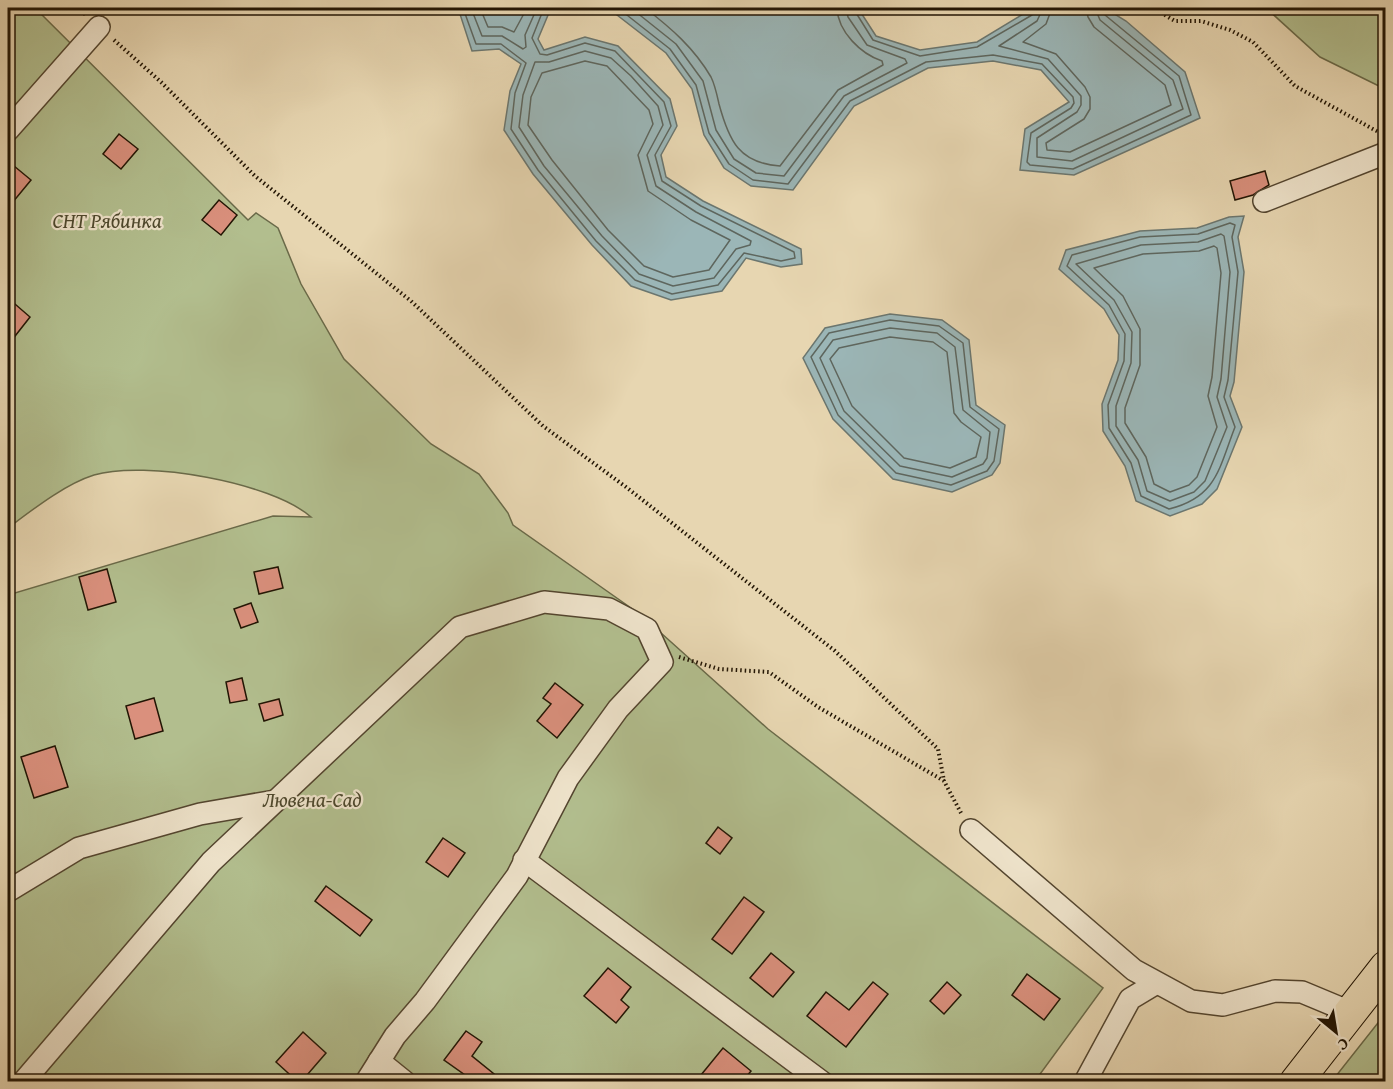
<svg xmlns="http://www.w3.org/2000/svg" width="1393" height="1089" viewBox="0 0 1393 1089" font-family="'Gentium Book Plus',serif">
<rect width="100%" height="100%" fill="#e7d6b1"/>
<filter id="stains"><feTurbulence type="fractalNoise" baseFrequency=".00333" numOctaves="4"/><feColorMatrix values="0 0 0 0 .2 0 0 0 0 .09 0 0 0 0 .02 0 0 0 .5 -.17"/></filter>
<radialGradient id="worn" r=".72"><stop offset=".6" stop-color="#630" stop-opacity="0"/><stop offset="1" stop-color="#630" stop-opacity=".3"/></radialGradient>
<g fill="#b2be8e" stroke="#6a6a49" stroke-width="1.5">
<path d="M 8,8 L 35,8 L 248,220 L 256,213 L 278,228 L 301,284 L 344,359 L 431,444 L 479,474 L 508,513 L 513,525 L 641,615 L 768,729 L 1103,988 L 1035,1081 L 8,1081 L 8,595 L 273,516 L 311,517 C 271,482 145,460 94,475 C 65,484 32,510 8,528 Z"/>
<path d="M 1266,8 L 1385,8 L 1385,89 L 1320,57 Z"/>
<path d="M 1385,1014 L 1385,1081 L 1332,1081 Z"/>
</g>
<g fill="#9bb6b7" stroke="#6b766f" stroke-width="1.5">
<path d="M 458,8 L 551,8 L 538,39 L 544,50 L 585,37 L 618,46 L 670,99 L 677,126 L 661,155 L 666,177 L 703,201 L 801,249 L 802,264 L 781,267 L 746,258 L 722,291 L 671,300 L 631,286 L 592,245 L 533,174 L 504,130 L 510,91 L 521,64 L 499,49 L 472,51 Z"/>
<path d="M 608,8 L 858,8 L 876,36 L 920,50 L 977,42 L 1033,8 L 1105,8 L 1126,21 L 1185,72 L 1200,118 L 1074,175 L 1020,170 L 1025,129 L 1069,102 L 1041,70 L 993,61 L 928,68 L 854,106 L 793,190 L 751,186 L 724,168 L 704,135 L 692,89 L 666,53 Z"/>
<path d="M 1244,216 L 1238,237 L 1244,272 L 1234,382 L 1230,396 L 1242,427 L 1217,489 L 1202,504 L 1170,516 L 1136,501 L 1125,466 L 1103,431 L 1102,404 L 1118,360 L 1119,335 L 1104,309 L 1059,269 L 1066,250 L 1140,231 L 1197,228 L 1229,217 Z"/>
<path d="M 890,314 L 942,320 L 969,340 L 976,405 L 1005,425 L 1000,463 L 992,475 L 952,492 L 893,479 L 833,419 L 803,358 L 825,328 Z"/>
</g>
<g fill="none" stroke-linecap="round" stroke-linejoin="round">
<g stroke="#5e665e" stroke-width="1.5">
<path d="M 463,8 L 476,44 L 501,44 L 526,63 L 515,93 L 511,129 L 538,170 L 596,241 L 635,280 L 672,294 L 718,285 L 744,253 L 781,261 L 795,258 L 794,252 L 701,206 L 662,181 L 655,155 L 671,126 L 664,102 L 615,51 L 585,43 L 547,55 L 540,54 L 532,38 L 544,8"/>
<path d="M 471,8 L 482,36 L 502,36 L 523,49 L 526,47 L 525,35 L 537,8"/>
<path d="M 480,8 L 488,27 L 502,27 L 514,32 L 527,8"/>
<path d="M 618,8 L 670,49 L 696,85 L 709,133 L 729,164 L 753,180 L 788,184 L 850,101 L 926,62 L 993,55 L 1042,64 L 1073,97 L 1074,103 L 1071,108 L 1031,133 L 1027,162 L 1030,165 L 1073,169 L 1191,115 L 1179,76 L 1105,15 L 1103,8"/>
<path d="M 631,8 L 676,44 L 703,81 L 716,130 L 734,159 L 756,173 L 784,176 L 844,96 L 907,63 L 905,59 L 867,45 L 848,17 L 846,8"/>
<path d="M 645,8 C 671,28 694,48 711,77 C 715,85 717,95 719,104 C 729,141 739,163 780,166 L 838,90 L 883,65 L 882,61 C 861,54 838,32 837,8"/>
<path d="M 853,8 L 873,40 L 920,56 L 977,47 L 1032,15 L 1035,8"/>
<path d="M 1043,8 L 1037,21 L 999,46 L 1048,59 L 1081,96 L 1081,105 L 1077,112 L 1037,138 L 1037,157 L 1072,161 L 1183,109 L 1173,80 L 1100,20 L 1095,8"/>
<path d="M 1052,8 L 1046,24 L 1023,42 L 1056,54 L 1085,87 L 1090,97 L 1090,109 L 1084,119 L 1046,143 L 1047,150 L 1070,152 L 1171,105 L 1165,85 L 1094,27 L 1088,17 L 1086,8"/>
<path d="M 585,51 L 611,58 L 631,76 L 658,106 L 663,125 L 647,155 L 656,186 L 696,212 L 751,241 L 750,245 L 736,249 L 714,278 L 673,286 L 639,274 L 602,236 L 544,166 L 519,127 L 523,95 L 535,62 L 549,62 Z"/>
<path d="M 585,61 L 607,66 L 649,110 L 653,124 L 638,155 L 648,191 L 691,220 L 730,240 L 709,270 L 673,277 L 644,266 L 608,230 L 552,160 L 528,125 L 531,97 L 542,73 Z"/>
<path d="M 1230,223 L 1235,225 L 1232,237 L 1238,272 L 1228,380 L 1224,397 L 1235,427 C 1219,468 1217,497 1169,509 L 1141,496 L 1131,463 L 1109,428 L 1108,405 L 1124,361 L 1125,334 L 1109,305 L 1067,266 L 1072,255 L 1140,237 L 1198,234 Z"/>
<path d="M 1221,234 L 1224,236 L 1230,272 L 1221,379 L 1217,397 L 1227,427 L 1205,481 L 1194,492 L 1170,501 L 1147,491 L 1138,460 L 1116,426 L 1116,406 L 1131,363 L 1132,332 L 1114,300 L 1076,264 L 1141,245 L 1198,242 Z"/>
<path d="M 1214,246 L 1217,248 L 1221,273 L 1212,377 L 1208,396 L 1217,427 L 1197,477 L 1189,485 L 1170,492 L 1154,484 L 1146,457 L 1125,423 L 1125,408 L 1140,365 L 1140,329 L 1123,296 L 1094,268 L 1143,254 L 1199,251 Z"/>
<path d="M 890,320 L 939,326 L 963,343 L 970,407 L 999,429 L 994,461 L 987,471 L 951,485 L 896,473 L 838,415 L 811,357 L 829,333 Z"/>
<path d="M 890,328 L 937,333 L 955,347 L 963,410 L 990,432 L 987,458 L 983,464 L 952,477 L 900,466 L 844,411 L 820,358 L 833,340 Z"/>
<path d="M 890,337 L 933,342 L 947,352 L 954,413 L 961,422 L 981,437 L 976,457 L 950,468 L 904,458 L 852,406 L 830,359 L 839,348 Z"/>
</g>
</g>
<g fill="#da907d" stroke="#221504" stroke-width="1.5">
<path d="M 119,134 L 138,149 L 121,169 L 103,154 Z"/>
<path d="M 8,161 L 31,180 L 8,208 Z"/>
<path d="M 1265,171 L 1269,185 L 1253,195 L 1235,200 L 1230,181 Z"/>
<path d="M 219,200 L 237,215 L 221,235 L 202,220 Z"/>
<path d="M 8,298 L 30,317 L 8,345 Z"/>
<path d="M 278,567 L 283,588 L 259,594 L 254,572 Z"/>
<path d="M 107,569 L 116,602 L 88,610 L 79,577 Z"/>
<path d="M 251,603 L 258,622 L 241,628 L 234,609 Z"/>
<path d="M 242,678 L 247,700 L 230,703 L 226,682 Z"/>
<path d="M 555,683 L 583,705 L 557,738 L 537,721 L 551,704 L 543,698 Z"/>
<path d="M 154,698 L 163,731 L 135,739 L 126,706 Z"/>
<path d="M 279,699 L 283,715 L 264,721 L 259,704 Z"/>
<path d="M 55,746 L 68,787 L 34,798 L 21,757 Z"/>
<path d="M 718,827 L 732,838 L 720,854 L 706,843 Z"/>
<path d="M 443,838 L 465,853 L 448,877 L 426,862 Z"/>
<path d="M 326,886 L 372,920 L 360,936 L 315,901 Z"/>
<path d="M 744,897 L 764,912 L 732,954 L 712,939 Z"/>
<path d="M 771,953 L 794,972 L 773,997 L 750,978 Z"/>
<path d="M 608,968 L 631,987 L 621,1000 L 629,1007 L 616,1023 L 584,996 Z"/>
<path d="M 1027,974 L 1060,999 L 1044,1020 L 1012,995 Z"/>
<path d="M 873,982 L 888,994 L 846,1047 L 807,1016 L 826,992 L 849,1010 Z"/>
<path d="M 947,982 L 961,995 L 944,1014 L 930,1001 Z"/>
<path d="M 466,1031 L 482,1042 L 472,1056 L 504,1082 L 475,1082 L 444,1060 Z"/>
<path d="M 303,1032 L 326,1053 L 301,1082 L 298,1082 L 276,1062 Z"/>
<path d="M 723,1048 L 751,1071 L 742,1082 L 709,1082 L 701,1075 Z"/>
</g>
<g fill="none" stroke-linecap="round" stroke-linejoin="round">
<g stroke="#53452f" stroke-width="24">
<g id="minor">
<path d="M 8,130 L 99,27"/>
<path d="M 1264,201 L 1386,153"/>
<path d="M 971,830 L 1134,970 L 1191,1001 L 1223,1005 L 1275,991 L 1302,992 L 1350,1012"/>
<path d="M 524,860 L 822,1082"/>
<path d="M 8,891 L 79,848 L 200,814 L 275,801"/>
<path d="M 379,1061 L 405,1082"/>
<path d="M 23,1082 L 211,862 L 460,627 L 544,602 L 609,609 L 647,629 L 662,662 L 618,709 L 568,778 L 517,876 L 425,1001 L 395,1036 L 366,1082"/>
<path d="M 1085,1082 L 1130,999 L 1155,984"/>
</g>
</g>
<g stroke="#221504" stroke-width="34">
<path id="highway" d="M 1296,1082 L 1386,967"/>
</g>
<g stroke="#221504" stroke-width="4" stroke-dasharray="1.5 3" stroke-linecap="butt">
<path d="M 77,8 L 86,15"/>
<path d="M 1153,8 L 1175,21 L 1201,21 L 1230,30 L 1253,42 L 1295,86 L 1382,134"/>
<path d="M 114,40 L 161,82 L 255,176 L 411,301 L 543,426 L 626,487 L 835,651 L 938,749 L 944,781"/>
<path d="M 679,657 L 719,669 L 769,672 L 818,707 L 944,781 L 961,813"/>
</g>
<use href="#minor" stroke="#efe4cc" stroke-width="21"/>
<use href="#highway" stroke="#e7d6b1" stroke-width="32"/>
</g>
<g text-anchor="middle" stroke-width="4.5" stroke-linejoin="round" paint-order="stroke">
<g font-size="21" font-style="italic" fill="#4d482d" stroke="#efe4cc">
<text x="107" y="228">СНТ Рябинка</text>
<text x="312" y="807">Лювена-Сад</text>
</g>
</g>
<rect width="1393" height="1089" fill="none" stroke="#e7d6b1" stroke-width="30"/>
<rect x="9" y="9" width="1375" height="1071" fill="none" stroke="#221504" stroke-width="3"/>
<rect x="15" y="15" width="1363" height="1059" fill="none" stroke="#221504" stroke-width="1.5"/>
<g transform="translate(1336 1032) rotate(150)" stroke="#efe4cc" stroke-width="4.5" paint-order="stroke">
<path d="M0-4.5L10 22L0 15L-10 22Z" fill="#221504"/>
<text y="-9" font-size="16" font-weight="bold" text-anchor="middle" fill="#221504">С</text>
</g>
<rect width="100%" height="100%" filter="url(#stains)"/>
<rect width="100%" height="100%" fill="url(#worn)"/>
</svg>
